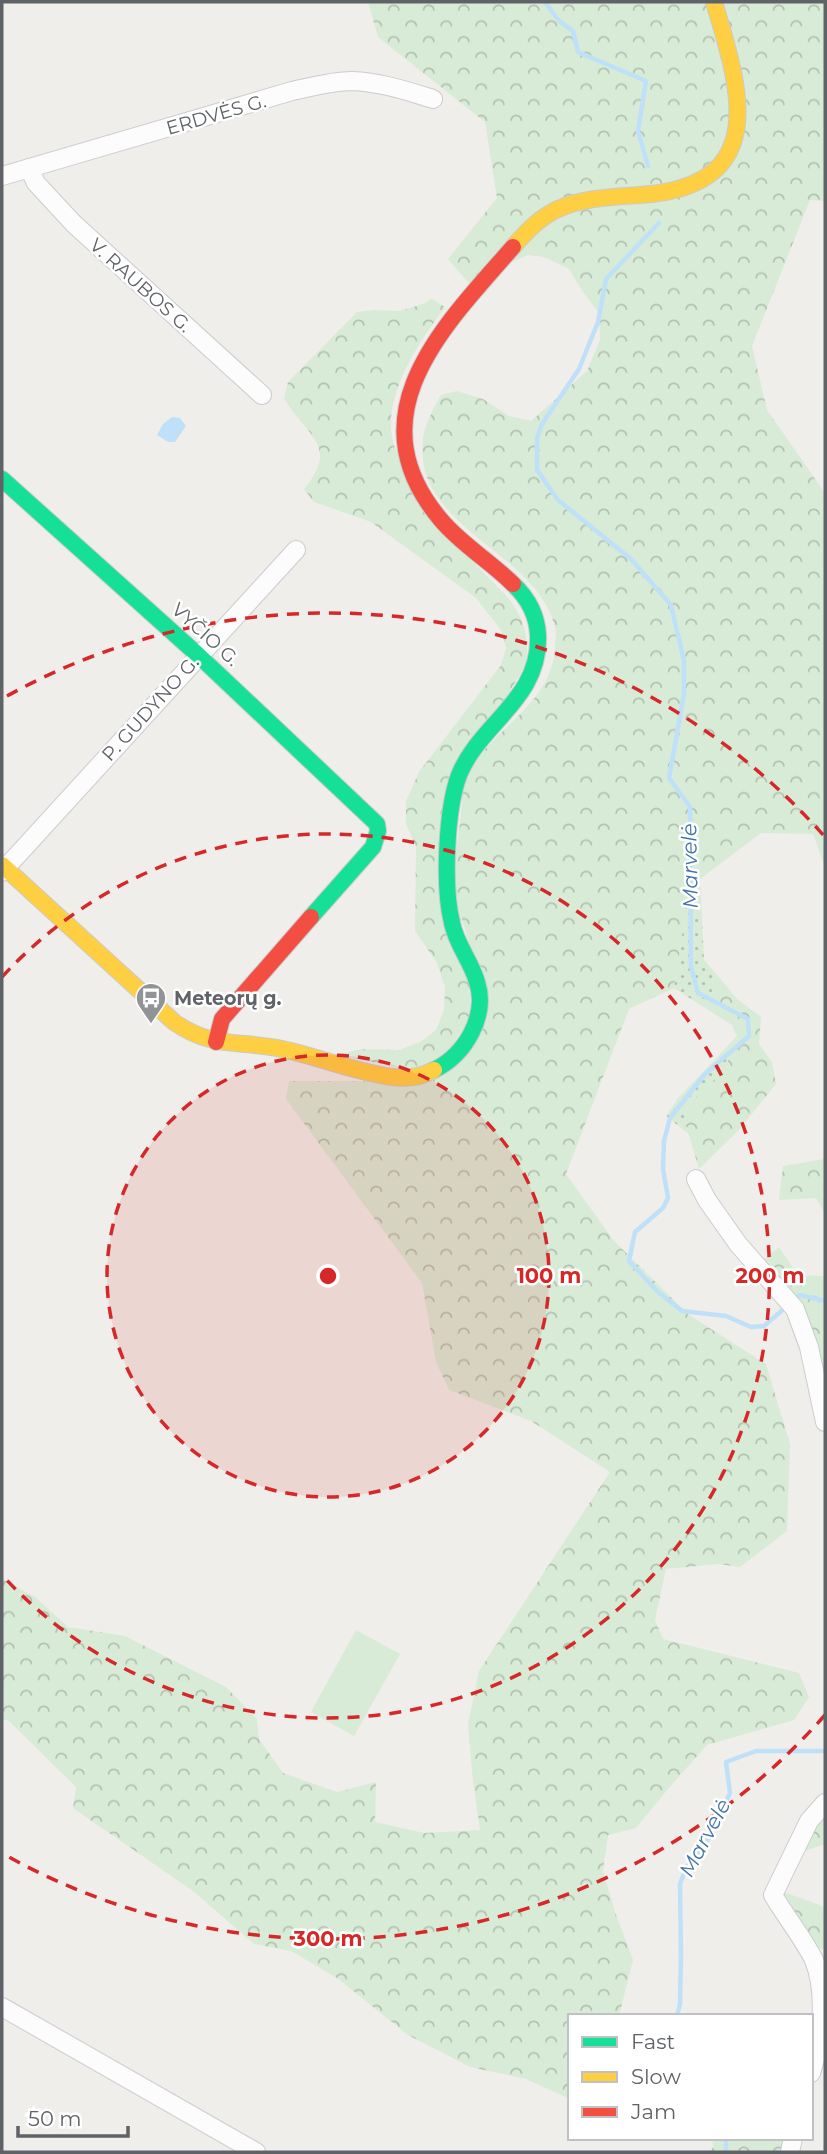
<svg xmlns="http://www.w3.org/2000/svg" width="827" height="2154" viewBox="0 0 827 2154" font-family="Montserrat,sans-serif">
<defs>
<pattern id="grass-dots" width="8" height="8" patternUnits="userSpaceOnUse" patternTransform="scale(1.75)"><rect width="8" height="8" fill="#d8ebd6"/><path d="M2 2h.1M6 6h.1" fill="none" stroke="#b2c2b1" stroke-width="1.8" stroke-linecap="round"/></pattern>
<pattern id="forest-crowns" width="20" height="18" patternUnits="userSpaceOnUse" patternTransform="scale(1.75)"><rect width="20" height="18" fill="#d8ebd6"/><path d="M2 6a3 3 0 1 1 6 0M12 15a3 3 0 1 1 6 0" fill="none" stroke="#b2c2b1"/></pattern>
</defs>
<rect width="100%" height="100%" fill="#efeeea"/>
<g fill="url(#grass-dots)">
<path d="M 700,879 L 704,960 L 719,977 L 705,1008 L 674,988 L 683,929 Z"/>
<path d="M 725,1049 L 729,1065 L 688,1105 L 684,1118 L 689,1134 L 666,1116 L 679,1097 Z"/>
</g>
<g fill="url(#forest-crowns)">
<path d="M 368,2 L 825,2 L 825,201 L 810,200 L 752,346 L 767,410 L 825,493 L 825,867 L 813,834 L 761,833 L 700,879 L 683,929 L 674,988 L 629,1009 L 566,1174 L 614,1241 L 689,1315 L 766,1364 L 790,1444 L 787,1531 L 740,1567 L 719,1564 L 666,1569 L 655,1620 L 663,1639 L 799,1673 L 809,1697 L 794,1720 L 707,1745 L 667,1790 L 636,1828 L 608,1835 L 603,1871 L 615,1912 L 633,1960 L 619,2016 L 570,2016 L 570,2099 L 526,2079 L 470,2067 L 408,2035 L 337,1978 L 291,1951 L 254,1944 L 193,1891 L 73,1808 L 76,1787 L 9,1721 L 2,1719 L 2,1579 L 35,1597 L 68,1627 L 125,1636 L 226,1687 L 257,1719 L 259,1739 L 283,1773 L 337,1792 L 376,1782 L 375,1822 L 424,1833 L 480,1830 L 473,1782 L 468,1724 L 479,1671 L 610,1472 L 531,1421 L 449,1390 L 436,1362 L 422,1283 L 286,1099 L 289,1081 L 367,1081 L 410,1085 L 479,1033 C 476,1005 476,976 470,948 C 466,927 454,902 454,881 C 454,859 459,835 461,813 C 462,803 461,790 465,781 C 485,730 551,709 555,648 C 555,643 556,637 556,632 C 542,551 412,531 423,439 C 425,423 434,408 441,395 L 457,391 L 483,399 L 509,416 L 531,421 L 587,371 L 600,340 L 599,313 L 583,292 L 569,269 L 544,257 L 528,255 L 511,262 L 483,296 L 466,280 L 448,259 L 497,198 L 485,122 L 378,37 Z"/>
<path d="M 432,299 L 445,307 C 419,343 382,394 393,442 C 396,455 415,480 423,492 C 440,520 453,542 476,565 C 508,598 532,614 526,664 L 446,801 L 469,981 L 471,1017 L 446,1055 L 414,1070 L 335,1055 L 362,1049 L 400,1050 L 422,1041 L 436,1030 L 444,1010 L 445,987 L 437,963 L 415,931 L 416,847 L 406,824 L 406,801 L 419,772 L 501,665 L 506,648 L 501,630 L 476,598 L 371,522 L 314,502 L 304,489 C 341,444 305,436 284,398 L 288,382 L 357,312 L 375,310 L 400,311 L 423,304 Z"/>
<path d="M 719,977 L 737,999 L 761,1017 L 759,1044 L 772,1062 L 776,1084 L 738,1131 L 699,1169 L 684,1118 L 688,1105 L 729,1065 L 725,1049 L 737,1036 L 732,1025 L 705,1008 Z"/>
<path d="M 825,1159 L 825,1213 L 816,1198 L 779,1200 L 783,1166 Z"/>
<path d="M 779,1247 L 798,1275 L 825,1276 L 825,1386 L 806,1321 L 760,1263 Z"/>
<path d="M 825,1809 L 825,1844 L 799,1853 Z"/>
<path d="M 781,1891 L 825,1907 L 825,1950 L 816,1947 L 781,1898 Z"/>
<path d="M 712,2138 L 789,2138 L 787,2152 L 710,2152 L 713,2147 Z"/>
</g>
<path fill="#d8ebd6" d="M 356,1630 L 400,1654 L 354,1736 L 311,1712 Z"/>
<path fill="#bfe0f9" d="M 172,417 L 180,418 L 186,426 L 175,442 L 168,442 L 157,435 L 163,424 Z"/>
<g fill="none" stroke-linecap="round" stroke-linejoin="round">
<g stroke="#bfe0f9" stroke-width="4.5">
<path d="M 545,2 L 559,21 L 573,31 L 578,52 L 646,81 L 638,131 L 648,166"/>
<path d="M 659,223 L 606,279 L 598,322 L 579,369 L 542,424 L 537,438 L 537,470 L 558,500 L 631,559 L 671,605 L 684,661 L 684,694 L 669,778 L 690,807 L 691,967 L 698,993 L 748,1019 L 749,1036 L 705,1074 L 670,1118 L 664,1141 L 663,1169 L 668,1198 L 663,1208 L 635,1232 L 629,1261 L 657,1291 L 682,1311 L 726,1316 L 751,1327 L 764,1326 L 787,1306"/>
<path d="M 794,1300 L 800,1295 L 825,1301"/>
<path d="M 677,2016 L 680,2004 L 681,1955 L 680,1884 L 686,1868 L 712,1834 L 730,1793 L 726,1762 L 756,1751 L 825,1751"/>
<path d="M 726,2138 L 726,2152"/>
</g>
<g stroke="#cbcccc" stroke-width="20">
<g id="street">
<path d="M 29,168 L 36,183 L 74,224 L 262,395"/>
<path d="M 2,176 L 292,91 C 311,87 332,81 352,81 C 380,82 407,91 433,99"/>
<path d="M 2,872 L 296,550"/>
<path d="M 696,1179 L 707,1200 L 738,1244 L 795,1309 L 809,1347 L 825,1422"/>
<path d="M 2,2007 L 256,2152"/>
<path d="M 811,2073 C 822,2039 827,1993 814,1960 C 803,1938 786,1917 773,1895 L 809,1821 L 825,1803"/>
<path d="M 790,2152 L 793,2138"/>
</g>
</g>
<g stroke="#cacacb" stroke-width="18">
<g id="fast">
<path d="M 2,479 L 198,655 L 377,824 L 378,831 L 373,847 L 311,917"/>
<path d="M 434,1070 C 465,1055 488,1016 477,982 C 471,961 456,944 452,923 C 443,887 446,810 459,775 C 480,723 541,699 538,635 C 537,615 528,598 513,584"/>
</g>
</g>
<g stroke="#cacacb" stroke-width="18">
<g id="slow">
<path d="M 513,247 C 526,232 540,217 558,209 C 587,196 621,197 652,194 C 772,180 738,83 714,2"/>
<path d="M 2,865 L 174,1022 C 212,1049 240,1040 282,1049 C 319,1057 355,1072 392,1077 C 407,1079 421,1077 434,1070"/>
</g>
</g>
<g stroke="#cacacb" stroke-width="18">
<g id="jam">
<path d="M 513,247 C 444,326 352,415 441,520 C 462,545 490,561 513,584"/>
<path d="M 216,1042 L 222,1019 L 311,917"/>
</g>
</g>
<use href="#street" stroke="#fdfcfc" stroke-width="18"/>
<use href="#fast" stroke="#16e098" stroke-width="16"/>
<use href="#slow" stroke="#ffcf43" stroke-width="16"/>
<use href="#jam" stroke="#f24e42" stroke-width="16"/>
</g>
<circle cx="328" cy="1276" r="221" fill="#d62828" fill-opacity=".12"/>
<g fill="none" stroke="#d62828" stroke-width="3.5" stroke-dasharray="12 9">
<circle cx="328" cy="1276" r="221"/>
<path d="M2 977A442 442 0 1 1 2 1575"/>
<path d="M825 1715A663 663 0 0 1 7 1856M7 696A663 663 0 0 1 825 837"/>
</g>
<defs>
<g id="bus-pin" transform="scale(1.575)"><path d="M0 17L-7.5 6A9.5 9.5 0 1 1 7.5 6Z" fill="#919496" stroke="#fff"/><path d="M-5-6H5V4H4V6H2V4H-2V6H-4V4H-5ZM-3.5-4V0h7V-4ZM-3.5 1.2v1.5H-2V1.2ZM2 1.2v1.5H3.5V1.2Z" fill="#fff"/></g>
</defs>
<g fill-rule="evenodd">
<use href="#bus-pin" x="151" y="998"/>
</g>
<g text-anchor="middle" stroke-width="5" stroke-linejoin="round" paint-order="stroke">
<g font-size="19" fill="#5f6368" stroke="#fff">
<text transform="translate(216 114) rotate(-16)" y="7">ERDVĖS G.</text>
<text transform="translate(141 285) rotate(42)" y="7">V. RAUBOS G.</text>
<text transform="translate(206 634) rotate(42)" y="7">VYČIO G.</text>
<text transform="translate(150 708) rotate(-48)" y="7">P. GUDYNO G.</text>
</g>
<g font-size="19" font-weight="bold" fill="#5f6368" stroke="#fff" text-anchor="start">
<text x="174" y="1005">Meteorų g.</text>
</g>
<g font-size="21" font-style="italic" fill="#4174aa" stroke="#fff">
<text transform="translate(690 866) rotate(-91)" y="7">Marvelė</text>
<text transform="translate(705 1838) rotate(-62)" y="7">Marvelė</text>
</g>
</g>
<circle cx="328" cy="1276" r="10" fill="#d62828" stroke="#fff" stroke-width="3.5"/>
<g font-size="21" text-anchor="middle" font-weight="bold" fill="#d62828" stroke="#fff" stroke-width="5" stroke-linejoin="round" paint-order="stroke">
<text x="549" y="1283">100 m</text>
<text x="770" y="1283">200 m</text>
<text x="328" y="1946">300 m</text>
</g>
<rect width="827" height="2154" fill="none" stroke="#5f6368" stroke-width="7"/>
<rect x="568" y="2014" width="245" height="126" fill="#ffffff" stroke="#bfc1c3" stroke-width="2"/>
<rect x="582" y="2037" width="35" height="10" fill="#16e098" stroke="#bfc1c3" stroke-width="2"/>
<text x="631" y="2049" font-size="21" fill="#5f6368">Fast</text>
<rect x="582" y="2072" width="35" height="10" fill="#ffcf43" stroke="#bfc1c3" stroke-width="2"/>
<text x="631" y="2084" font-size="21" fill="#5f6368">Slow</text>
<rect x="582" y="2107" width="35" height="10" fill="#f24e42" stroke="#bfc1c3" stroke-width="2"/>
<text x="631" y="2119" font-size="21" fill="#5f6368">Jam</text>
<path d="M18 2126v10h110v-10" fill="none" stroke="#5f6368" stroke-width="3.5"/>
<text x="28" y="2126" font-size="21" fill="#5f6368" stroke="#ffffff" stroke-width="5" paint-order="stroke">50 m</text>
</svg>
